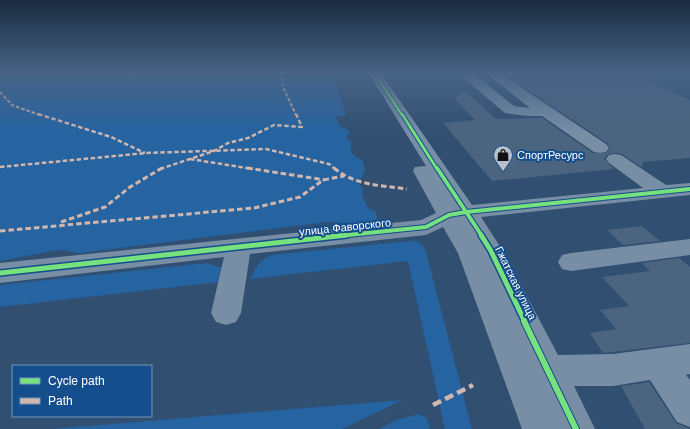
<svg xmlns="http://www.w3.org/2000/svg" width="690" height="429" viewBox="0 0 690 429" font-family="Arial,sans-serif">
<rect width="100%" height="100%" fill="#304f71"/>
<g fill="#2663a1">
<path d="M 0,72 L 332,72 L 346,115 L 336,116 L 339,125 L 348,130 L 350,133 L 346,137 L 351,142 L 351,153 L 363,161 L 365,170 L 359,184 L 363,188 L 362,195 L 368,208 L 376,212 L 377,220 L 359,225 L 328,222 L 80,253 L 58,250 L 0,261 Z"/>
<path d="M 410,241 C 419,241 423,243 426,252 L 472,429 L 445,429 L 408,261 L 250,279 C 255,267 260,261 271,255 Z"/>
<path d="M 207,263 L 221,268 L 219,282 L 0,307 L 0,285 Z"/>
<path d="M 403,400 L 342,429 L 51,429 Z"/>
<path d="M 418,414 L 427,418 L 430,429 L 379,429 L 394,421 Z"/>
</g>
<g fill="#4b647f">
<path d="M 501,72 L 629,72 L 690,100 L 690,158 L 643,162 L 643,166 L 640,166 L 622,154 L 615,153 L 608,154 L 604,159 L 614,169 L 492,181 L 443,123 L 475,120 L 455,99 L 464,90 L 496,119 L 542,118 L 593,153 L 606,153 L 610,148 L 607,143 Z"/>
<path d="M 642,226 L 660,241 L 623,245 L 607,230 Z"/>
<path d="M 679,258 L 690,267 L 690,343 L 603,353 L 590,333 L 616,329 L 600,310 L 629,306 L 602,277 L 650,271 L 642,263 Z"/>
<path d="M 649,382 L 676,423 L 690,429 L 645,429 L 621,386 Z"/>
</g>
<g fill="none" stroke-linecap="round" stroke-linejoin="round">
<g fill="#778ea5" fill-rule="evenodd">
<path d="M 125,72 L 138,72 C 134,77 132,78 126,77 L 124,74 Z"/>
<path d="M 368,72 L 380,72 L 472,205 L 643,188 L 609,163 L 606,159 L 609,155 L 615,154 L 621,155 L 666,185 L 690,183 L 690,195 L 481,217 L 503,251 L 558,355 L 613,354 L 690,344 L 690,374 L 686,375 L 690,380 L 690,427 L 677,422 L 650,380 L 613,386 L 574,386 L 595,429 L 522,429 L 458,253 L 443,227 L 426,235 L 250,254 L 241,313 L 236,322 L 226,325 L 216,322 L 211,313 L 224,257 L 0,283 L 0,263 L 421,220 L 436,213 L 413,171 L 415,167 L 426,166 Z"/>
<path d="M 484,72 L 498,72 L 606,144 L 609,148 L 606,152 L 600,153 L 594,152 L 542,116 L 528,116 L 505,113 L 466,80 L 464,77 L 466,74 L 474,74 L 514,106 L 530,108 Z"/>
<path d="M 690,239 L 690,255 L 571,271 L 562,269 L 558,262 L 562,255 L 571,253 Z"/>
</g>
<g stroke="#d1b7ad" stroke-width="2" stroke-dasharray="3.5 2" stroke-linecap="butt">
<path d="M 281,72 L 283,87 L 296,115"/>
<path d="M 130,74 L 148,72"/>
<path d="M 0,92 L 12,105 L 40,115"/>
</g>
<g stroke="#d1b7ad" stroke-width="2.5" stroke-dasharray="4.5 2.5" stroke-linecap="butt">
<path d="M 38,114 L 111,137 L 145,153"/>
<path d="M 190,159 L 253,169"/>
<path d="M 0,167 L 146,153 L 266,149 L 329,164 L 335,169"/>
<path d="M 160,169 L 214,151 L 228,143 L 248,138 L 274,125 L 302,127 L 296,114"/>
</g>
<g stroke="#d1b7ad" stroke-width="3" stroke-dasharray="5.5 3" stroke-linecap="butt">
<path d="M 247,168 L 325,180"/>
<path d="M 334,168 C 356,186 380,185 407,189"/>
<path d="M 61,222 L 105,207 L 130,187 L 162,168"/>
<path d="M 0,231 L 254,208 L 300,197 L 323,180 L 344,176"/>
</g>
<path stroke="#d1b7ad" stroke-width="4.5" stroke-dasharray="9 4.5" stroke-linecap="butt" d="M 433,405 L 473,385"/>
<g stroke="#154e8c" stroke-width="4">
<path id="cycleway-far4" d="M 374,72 L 402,115"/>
</g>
<g stroke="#154e8c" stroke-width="5">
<path id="cycleway-far3" d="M 402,114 L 437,169"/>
</g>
<g stroke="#154e8c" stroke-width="6">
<g id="cycleway-far2">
<path d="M 437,168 L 482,236"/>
<path d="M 338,236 L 426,227 L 449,215 L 466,212 L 690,189"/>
</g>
</g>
<g stroke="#154e8c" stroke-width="8">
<g id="cycleway-far1">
<path d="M 481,235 L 491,251 L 525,322"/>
<path d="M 0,273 L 347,235"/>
</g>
</g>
<g stroke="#154e8c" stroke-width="8">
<path id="cycleway" d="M 524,321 L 576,429"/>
</g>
<use href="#cycleway-far4" stroke="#77e17e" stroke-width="2.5"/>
<use href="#cycleway-far3" stroke="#77e17e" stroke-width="3"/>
<use href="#cycleway-far2" stroke="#77e17e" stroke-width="4"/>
<use href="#cycleway-far1" stroke="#77e17e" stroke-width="5"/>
<use href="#cycleway" stroke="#77e17e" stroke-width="6"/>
</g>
<linearGradient id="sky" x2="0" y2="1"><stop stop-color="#1a2b3e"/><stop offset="0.55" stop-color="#486386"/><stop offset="1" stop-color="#486386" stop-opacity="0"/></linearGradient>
<rect width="690" height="132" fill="url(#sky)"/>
<defs>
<g id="shop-pin" transform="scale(1)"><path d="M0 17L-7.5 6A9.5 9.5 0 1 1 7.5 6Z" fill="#b7c1cd" stroke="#154e8c"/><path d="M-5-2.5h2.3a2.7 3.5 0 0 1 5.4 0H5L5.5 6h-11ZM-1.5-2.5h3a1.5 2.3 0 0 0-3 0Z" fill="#111"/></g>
</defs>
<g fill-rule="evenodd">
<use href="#shop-pin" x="503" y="155"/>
</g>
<g text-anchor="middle" stroke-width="4" stroke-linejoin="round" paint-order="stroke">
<g font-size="11" fill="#fff" stroke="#154e8c" text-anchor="start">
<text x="517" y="159">СпортРесурс</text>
</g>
<g font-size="11" fill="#fff" stroke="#154e8c">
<text transform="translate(345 227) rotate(-6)" y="4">улица Фаворского</text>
<text transform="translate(516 283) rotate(64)" y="4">Гжатская улица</text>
</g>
</g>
<rect x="12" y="365" width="140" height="52" fill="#154e8c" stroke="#7395ba"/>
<rect x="20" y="378" width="20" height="6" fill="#77e17e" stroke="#7395ba"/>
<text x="48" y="385" font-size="12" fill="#ffffff">Cycle path</text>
<rect x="20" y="398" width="20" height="6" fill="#d1b7ad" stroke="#7395ba"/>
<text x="48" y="405" font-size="12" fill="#ffffff">Path</text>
</svg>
